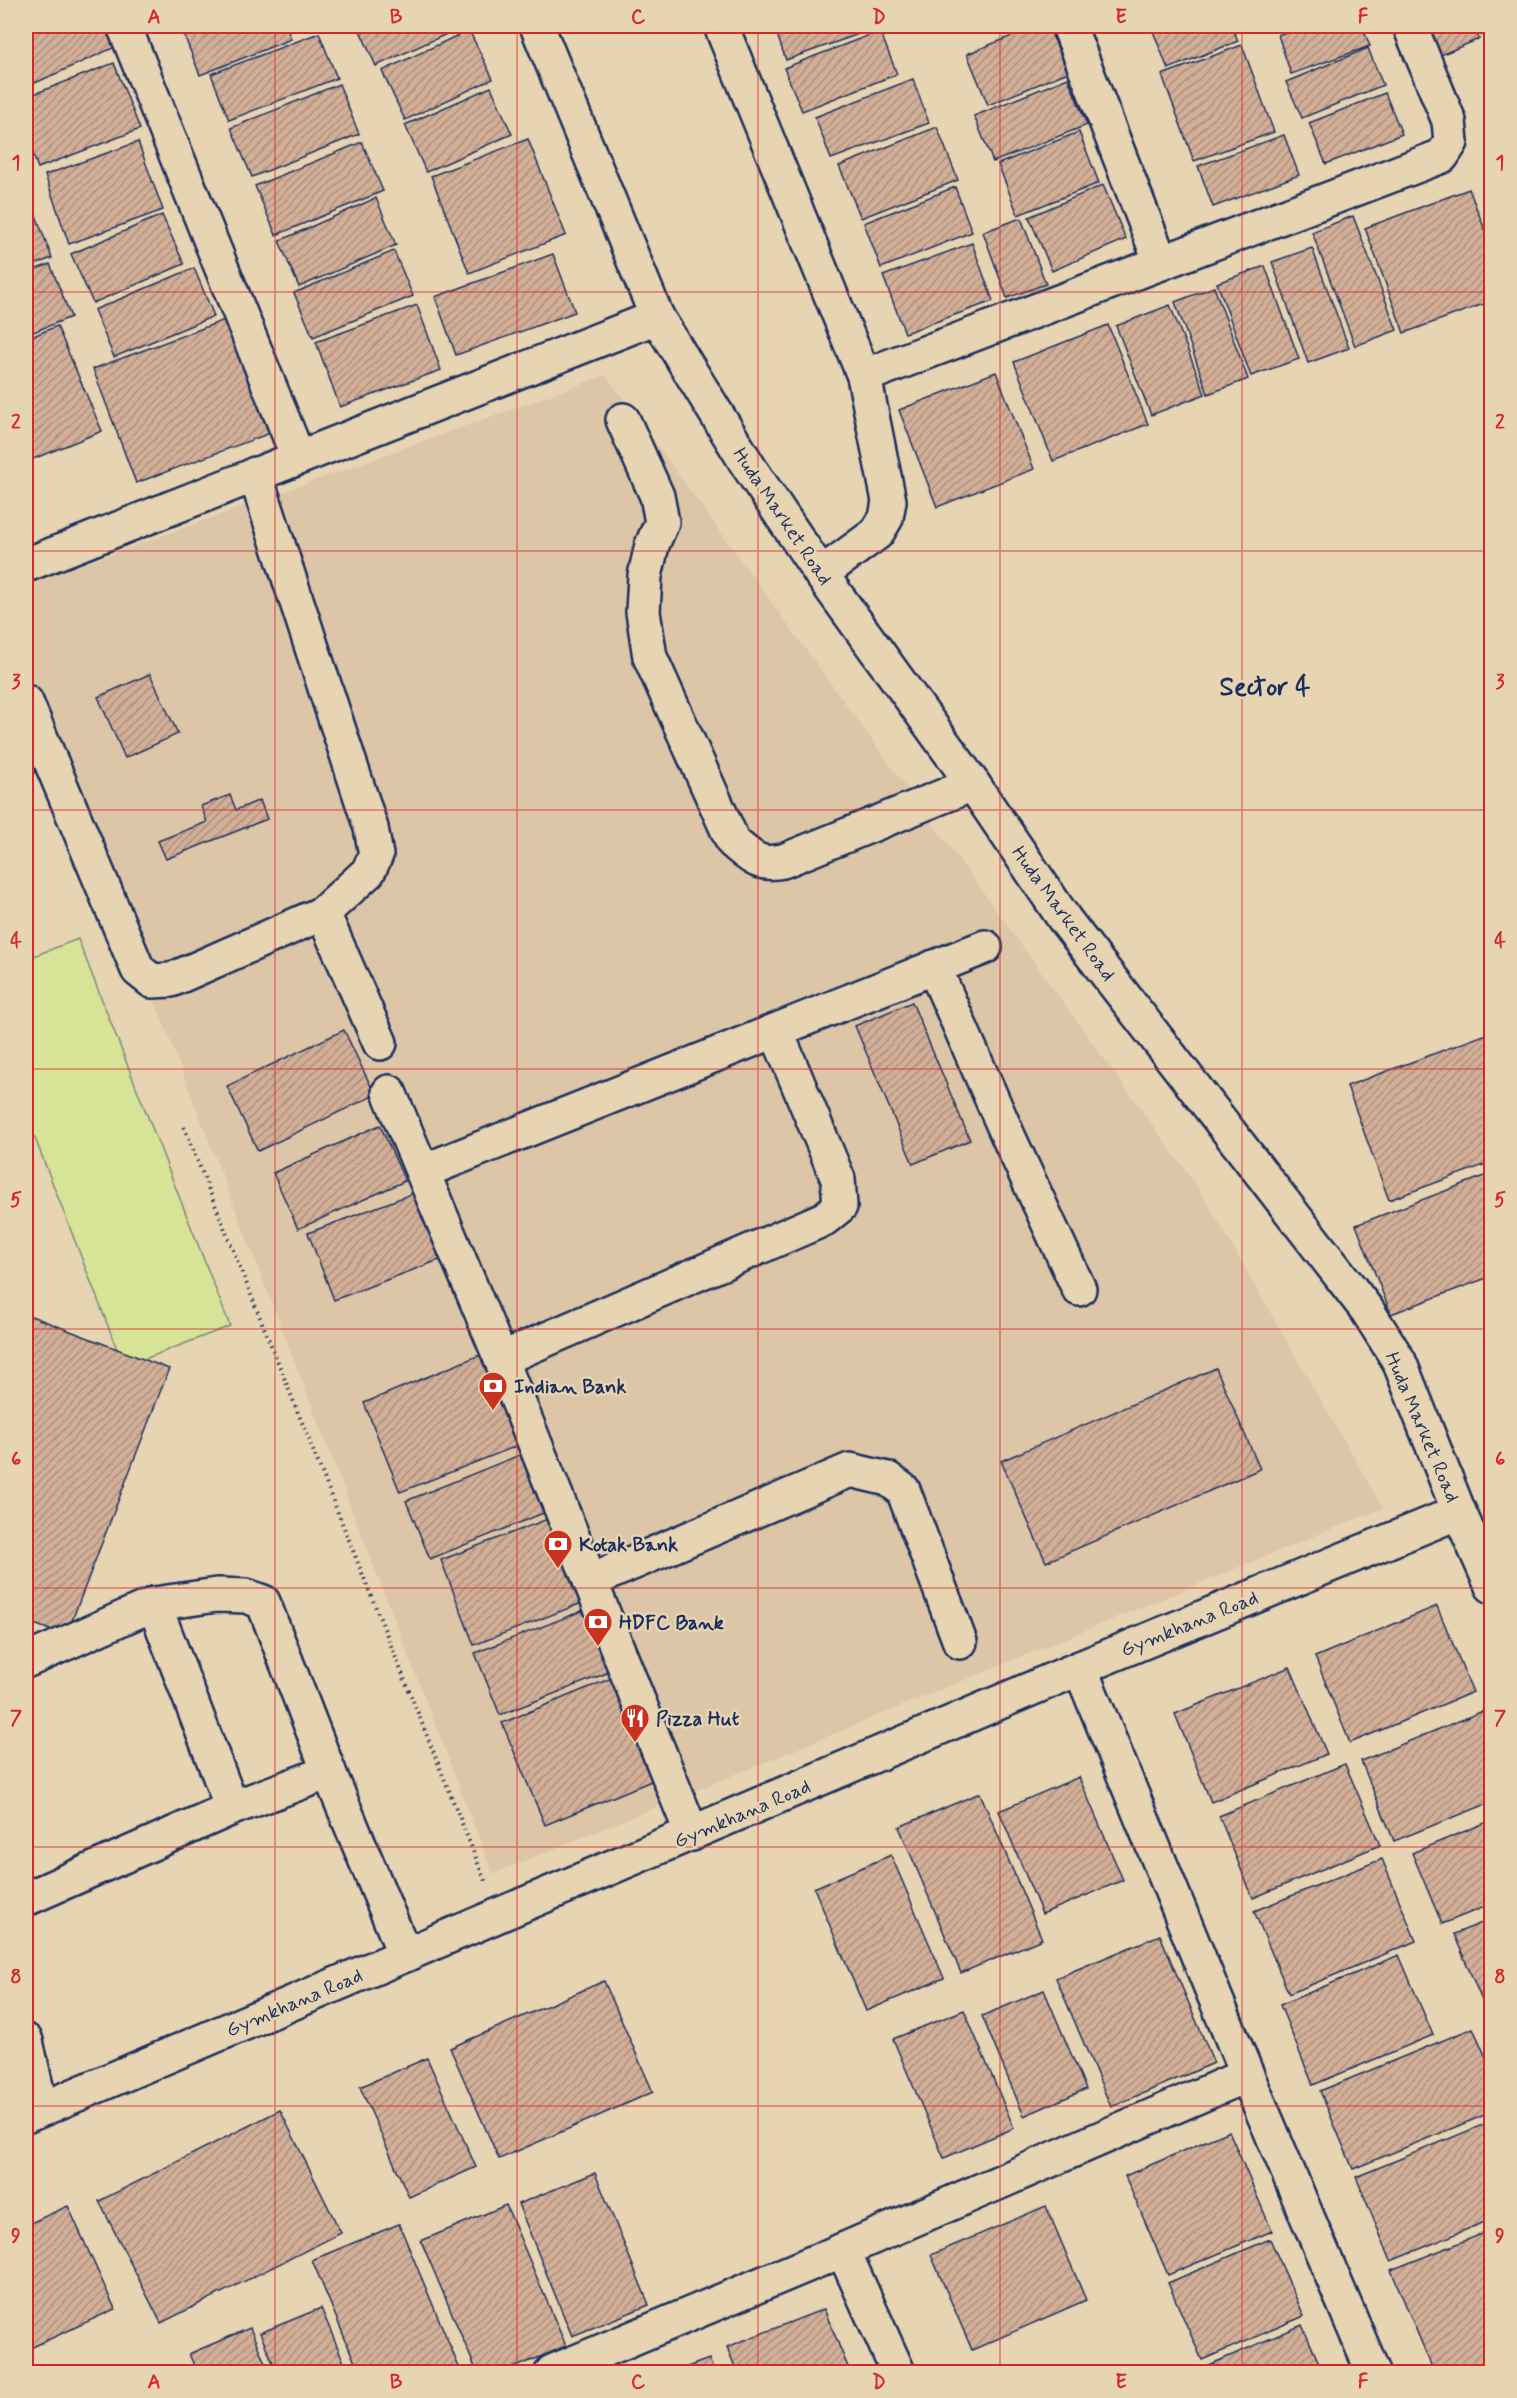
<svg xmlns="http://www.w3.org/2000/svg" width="1517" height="2398" viewBox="0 0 1517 2398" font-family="Mynerve,sans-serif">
<defs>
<pattern id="building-hatch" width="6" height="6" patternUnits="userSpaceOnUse" patternTransform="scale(1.5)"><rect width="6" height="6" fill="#d3af98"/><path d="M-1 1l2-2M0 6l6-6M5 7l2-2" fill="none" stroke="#aa8f7f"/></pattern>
</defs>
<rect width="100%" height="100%" fill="#e7d4b2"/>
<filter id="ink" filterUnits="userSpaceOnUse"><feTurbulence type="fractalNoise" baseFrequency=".0167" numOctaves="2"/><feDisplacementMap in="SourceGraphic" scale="12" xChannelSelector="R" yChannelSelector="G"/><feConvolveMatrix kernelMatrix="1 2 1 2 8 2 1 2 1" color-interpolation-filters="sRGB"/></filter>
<g filter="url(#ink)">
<path fill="#ddc6a8" d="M 606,375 L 1200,1190 L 1383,1508 L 493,1874 L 26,669 L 26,585 Z"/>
<path fill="#d7e497" stroke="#798a7a" stroke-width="1.5" d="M 78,939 L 230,1326 L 124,1367 L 26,1115 L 26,959 Z"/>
<g fill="url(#building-hatch)" stroke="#1b2f5e" stroke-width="1.5">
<path d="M 26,26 L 113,26 L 122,44 L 26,87 Z"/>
<path d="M 193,26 L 286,26 L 291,39 L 200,75 L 182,30 Z"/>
<path d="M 358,26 L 464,26 L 376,66 Z"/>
<path d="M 774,26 L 881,26 L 786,60 Z"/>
<path d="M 1037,26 L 1048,26 L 1068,72 L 988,105 L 967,54 Z"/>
<path d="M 1168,26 L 1232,26 L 1238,41 L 1168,69 L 1153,31 Z"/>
<path d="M 1304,26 L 1362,26 L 1370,46 L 1291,74 L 1278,35 Z"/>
<path d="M 1425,26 L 1474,26 L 1479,39 L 1438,56 Z"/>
<path d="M 1480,26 L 1492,26 L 1492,33 L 1484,36 Z"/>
<path d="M 469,30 L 493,79 L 405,120 L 382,71 Z"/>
<path d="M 880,31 L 897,74 L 802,111 L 784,68 Z"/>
<path d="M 319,33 L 337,78 L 229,120 L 211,74 Z"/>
<path d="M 1242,45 L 1274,132 L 1194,161 L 1162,75 Z"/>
<path d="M 1368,48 L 1383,85 L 1302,118 L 1286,82 Z"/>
<path d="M 114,63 L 140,129 L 38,168 L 26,136 L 26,97 Z"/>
<path d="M 1068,78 L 1087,125 L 993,162 L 974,116 Z"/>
<path d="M 913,79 L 929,123 L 831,159 L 815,117 Z"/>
<path d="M 339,84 L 359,134 L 252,177 L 231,128 Z"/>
<path d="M 491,87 L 512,134 L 426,172 L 405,125 Z"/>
<path d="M 1385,93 L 1402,134 L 1326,164 L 1309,123 Z"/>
<path d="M 937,127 L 958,180 L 861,218 L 839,166 Z"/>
<path d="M 1079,132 L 1099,183 L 1018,215 L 998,164 Z"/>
<path d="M 1284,135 L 1299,175 L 1213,207 L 1198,166 Z"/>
<path d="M 528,139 L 566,235 L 469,273 L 431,176 Z"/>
<path d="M 138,142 L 163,210 L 69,244 L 45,175 Z"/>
<path d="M 362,142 L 383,191 L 276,235 L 255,186 Z"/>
<path d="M 1103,185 L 1126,239 L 1052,271 L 1029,217 Z"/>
<path d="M 955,187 L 972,232 L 881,268 L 864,223 Z"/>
<path d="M 1469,189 L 1492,248 L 1492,301 L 1404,333 L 1365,228 Z"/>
<path d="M 376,198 L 396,245 L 299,287 L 279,241 Z"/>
<path d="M 34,210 L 52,258 L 26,268 L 26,213 Z"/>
<path d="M 162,215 L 184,264 L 93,303 L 71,254 Z"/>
<path d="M 1353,216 L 1397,330 L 1355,346 L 1312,232 Z"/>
<path d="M 1021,218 L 1046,284 L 1007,298 L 983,232 Z"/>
<path d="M 972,243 L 993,301 L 905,333 L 883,276 Z"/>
<path d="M 1312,248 L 1349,348 L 1308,363 L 1272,262 Z"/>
<path d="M 394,251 L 413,296 L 313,337 L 294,293 Z"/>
<path d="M 553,254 L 575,312 L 456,355 L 435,297 Z"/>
<path d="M 50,264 L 71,317 L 26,335 L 26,273 Z"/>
<path d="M 1265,266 L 1299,359 L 1251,376 L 1217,283 Z"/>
<path d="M 194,268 L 214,316 L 114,357 L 94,310 Z"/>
<path d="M 1214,287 L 1248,379 L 1208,394 L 1175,302 Z"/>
<path d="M 417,305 L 441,370 L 340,407 L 316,342 Z"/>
<path d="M 1170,305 L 1205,394 L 1151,415 L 1116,326 Z"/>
<path d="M 230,318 L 273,432 L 136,483 L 93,369 Z"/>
<path d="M 1108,325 L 1148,424 L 1053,461 L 1014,362 Z"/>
<path d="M 57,326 L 102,431 L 26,462 L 26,339 Z"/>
<path d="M 996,372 L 1034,469 L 937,507 L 899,410 Z"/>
<path d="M 150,674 L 178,734 L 125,758 L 98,697 Z"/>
<path d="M 230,795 L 236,810 L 260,800 L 267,819 L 166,859 L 158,841 L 207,822 L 201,806 Z"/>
<path d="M 912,1002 L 970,1140 L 913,1164 L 855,1026 Z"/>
<path d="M 344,1030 L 375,1095 L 258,1151 L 227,1086 Z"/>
<path d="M 1492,1032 L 1492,1162 L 1389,1200 L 1347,1086 Z"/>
<path d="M 380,1125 L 405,1181 L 298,1229 L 273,1173 Z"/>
<path d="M 1492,1173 L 1492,1276 L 1391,1314 L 1356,1225 Z"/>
<path d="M 422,1190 L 447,1257 L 334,1300 L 308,1233 Z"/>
<path d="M 26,1314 L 169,1369 L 66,1636 L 26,1621 Z"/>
<path d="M 480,1355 L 517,1446 L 400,1492 L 364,1403 Z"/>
<path d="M 1216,1368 L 1260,1469 L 1046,1562 L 1001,1461 Z"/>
<path d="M 527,1452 L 551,1510 L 430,1559 L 406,1501 Z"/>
<path d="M 553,1517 L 587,1601 L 474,1645 L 441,1560 Z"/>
<path d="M 1437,1606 L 1473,1692 L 1350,1743 L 1315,1657 Z"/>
<path d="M 592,1607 L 617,1669 L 500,1715 L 475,1653 Z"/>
<path d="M 1290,1667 L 1327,1754 L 1211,1802 L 1175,1714 Z"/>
<path d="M 619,1675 L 661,1777 L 545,1825 L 502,1723 Z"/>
<path d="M 1483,1711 L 1492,1731 L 1492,1802 L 1394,1841 L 1361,1761 Z"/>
<path d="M 1345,1764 L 1380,1845 L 1253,1898 L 1219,1816 Z"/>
<path d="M 1079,1777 L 1123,1880 L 1042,1914 L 999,1811 Z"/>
<path d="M 980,1793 L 1042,1939 L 961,1973 L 899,1827 Z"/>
<path d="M 1492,1820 L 1492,1904 L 1442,1924 L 1412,1853 Z"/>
<path d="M 891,1855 L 944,1978 L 866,2011 L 814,1888 Z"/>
<path d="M 1382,1859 L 1416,1941 L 1289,1994 L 1254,1911 Z"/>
<path d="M 1492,1919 L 1492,2008 L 1486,2010 L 1454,1934 Z"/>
<path d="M 1160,1935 L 1214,2063 L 1111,2107 L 1056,1978 Z"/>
<path d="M 1399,1955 L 1433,2035 L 1313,2085 L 1280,2005 Z"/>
<path d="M 604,1981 L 653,2092 L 499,2159 L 450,2048 Z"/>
<path d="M 1044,1990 L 1086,2089 L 1024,2116 L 982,2016 Z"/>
<path d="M 964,2010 L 1014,2128 L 944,2158 L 893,2039 Z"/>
<path d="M 1473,2028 L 1492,2071 L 1492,2112 L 1353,2169 L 1320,2091 Z"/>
<path d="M 427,2058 L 476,2167 L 409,2197 L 360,2087 Z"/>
<path d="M 280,2110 L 341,2233 L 161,2323 L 99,2201 Z"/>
<path d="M 1492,2121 L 1492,2219 L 1391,2261 L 1356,2177 Z"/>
<path d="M 1229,2131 L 1272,2231 L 1168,2275 L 1125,2176 Z"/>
<path d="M 595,2173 L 649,2305 L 572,2336 L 518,2204 Z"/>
<path d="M 506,2205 L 566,2346 L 504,2372 L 477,2372 L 421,2241 Z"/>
<path d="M 68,2206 L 115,2309 L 26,2350 L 26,2225 Z"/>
<path d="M 1046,2206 L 1086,2300 L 972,2350 L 931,2255 Z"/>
<path d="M 399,2224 L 461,2372 L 359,2372 L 312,2260 Z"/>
<path d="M 1492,2230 L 1492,2372 L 1434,2372 L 1391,2270 Z"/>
<path d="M 1270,2239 L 1304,2316 L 1202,2360 L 1168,2283 Z"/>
<path d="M 321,2308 L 348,2372 L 277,2372 L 260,2333 Z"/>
<path d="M 824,2309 L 850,2372 L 737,2372 L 727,2347 Z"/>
<path d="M 1302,2325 L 1323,2372 L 1193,2372 Z"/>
<path d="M 250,2328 L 269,2372 L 197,2372 L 189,2354 Z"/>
<path d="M 709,2359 L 714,2372 L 674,2372 Z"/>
<path d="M 74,2366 L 77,2372 L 58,2372 Z"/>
</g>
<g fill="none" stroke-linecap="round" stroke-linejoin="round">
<g stroke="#1b2f5e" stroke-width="38">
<g id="minor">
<path d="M 124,26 L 298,457"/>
<path d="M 537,26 L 657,317 L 749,467 L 821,574 L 973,784 L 1065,920 L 1367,1310 L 1399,1361 L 1459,1512 L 1492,1586"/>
<path d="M 721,26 L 864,376 L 889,501 L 886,518 L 877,533 L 821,574"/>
<path d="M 1069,26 L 1161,263"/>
<path d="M 864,376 L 1442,156 L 1451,142 L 1449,121 L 1410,26"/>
<path d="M 623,420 L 657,496 L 662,522 L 652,545 L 645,576 L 643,612 L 650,657 L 733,842 C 752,858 758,866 783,861 L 973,784"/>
<path d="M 26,565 L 657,317"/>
<path d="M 26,702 L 138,970 L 152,981 L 171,980 L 323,913 L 368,872 L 376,855 L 371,828 L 255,474"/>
<path d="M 323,913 L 380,1043"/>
<path d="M 934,967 L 1009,1138 L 1079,1289"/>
<path d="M 389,1092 L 501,1359 L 692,1834"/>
<path d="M 424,1171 L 985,947"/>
<path d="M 501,1359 L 824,1219 L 840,1206 L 838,1179 L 776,1031"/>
<path d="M 590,1581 L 850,1470 L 888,1479 L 903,1490 L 960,1642"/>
<path d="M 26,1661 L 154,1604 L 217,1595 L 246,1596 L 263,1602 L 329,1772 L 405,1955"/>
<path d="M 1080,1668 L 1247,2075 L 1373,2372"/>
<path d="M 232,1808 L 329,1772"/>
<path d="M 26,1899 L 232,1808 L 154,1604"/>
<path d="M 26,2041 L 41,2109"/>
<path d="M 26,2116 L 1080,1668 L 1459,1512"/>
<path d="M 843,2250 L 898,2372"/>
<path d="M 552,2372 L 843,2250 L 1247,2075"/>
</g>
</g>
<path stroke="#1b2f5e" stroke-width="4" stroke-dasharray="1.5 4.5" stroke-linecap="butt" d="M 184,1127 L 485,1881"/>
<use href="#minor" stroke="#e7d4b2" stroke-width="33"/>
</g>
</g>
<path fill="none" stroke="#d62828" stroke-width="1.5" stroke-opacity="0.55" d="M 275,26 L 275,2372M 517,26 L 517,2372M 758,26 L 758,2372M 1000,26 L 1000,2372M 1242,26 L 1242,2372M 26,292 L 1492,292M 26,551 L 1492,551M 26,810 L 1492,810M 26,1069 L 1492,1069M 26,1329 L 1492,1329M 26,1588 L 1492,1588M 26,1847 L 1492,1847M 26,2106 L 1492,2106"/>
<defs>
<g id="bank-pin" transform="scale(1.5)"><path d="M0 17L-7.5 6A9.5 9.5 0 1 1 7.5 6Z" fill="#c8321e" stroke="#e7d4b2"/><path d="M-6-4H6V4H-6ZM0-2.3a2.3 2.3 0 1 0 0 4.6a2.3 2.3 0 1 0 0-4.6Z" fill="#fff"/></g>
<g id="restaurant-pin" transform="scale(1.5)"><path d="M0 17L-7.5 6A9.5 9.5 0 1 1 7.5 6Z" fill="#c8321e" stroke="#e7d4b2"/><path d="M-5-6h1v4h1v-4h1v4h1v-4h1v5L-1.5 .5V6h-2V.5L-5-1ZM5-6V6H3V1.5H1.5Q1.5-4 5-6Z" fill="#fff"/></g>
</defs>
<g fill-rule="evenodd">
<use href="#bank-pin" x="493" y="1386"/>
<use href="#bank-pin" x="558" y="1544"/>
<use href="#bank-pin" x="598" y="1622"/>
<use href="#restaurant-pin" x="635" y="1718"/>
</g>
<g text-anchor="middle" stroke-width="5" stroke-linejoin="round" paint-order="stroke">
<g font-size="20" fill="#1b2f5e" stroke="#e7d4b2">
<text transform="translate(783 516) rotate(56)" y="7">Huda Market Road</text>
<text transform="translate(1064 913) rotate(54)" y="7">Huda Market Road</text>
<text transform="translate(1423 1427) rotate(67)" y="7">Huda Market Road</text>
<text transform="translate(1189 1623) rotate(-22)" y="7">Gymkhana Road</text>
<text transform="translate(742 1813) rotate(-23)" y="7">Gymkhana Road</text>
<text transform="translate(294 2002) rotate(-23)" y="7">Gymkhana Road</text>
</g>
<g font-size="20" font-weight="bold" fill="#1b2f5e" stroke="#e7d4b2" text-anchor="start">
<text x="514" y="1393">Indian Bank</text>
<text x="579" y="1551">Kotak Bank</text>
<text x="619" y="1629">HDFC Bank</text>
<text x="656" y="1725">Pizza Hut</text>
</g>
<g font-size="26" font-weight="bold" fill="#1b2f5e" stroke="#e7d4b2">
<text x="1265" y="695">Sector 4</text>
</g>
</g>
<rect width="1517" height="2398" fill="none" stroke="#e7d4b2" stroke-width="66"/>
<rect x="33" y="33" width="1451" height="2332" fill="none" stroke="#d62828" stroke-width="2"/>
<g font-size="20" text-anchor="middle" font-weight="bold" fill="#d62828">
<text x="154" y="23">A</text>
<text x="396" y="23">B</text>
<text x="638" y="23">C</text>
<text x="879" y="23">D</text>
<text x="1121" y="23">E</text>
<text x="1363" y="23">F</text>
<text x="16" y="169">1</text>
<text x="1500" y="169">1</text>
<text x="16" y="428">2</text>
<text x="1500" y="428">2</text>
<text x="16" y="688">3</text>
<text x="1500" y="688">3</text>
<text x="16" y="947">4</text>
<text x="1500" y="947">4</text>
<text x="16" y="1206">5</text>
<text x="1500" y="1206">5</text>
<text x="16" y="1465">6</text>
<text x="1500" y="1465">6</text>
<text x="16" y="1724">7</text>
<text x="1500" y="1724">7</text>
<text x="16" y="1983">8</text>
<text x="1500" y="1983">8</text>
<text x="16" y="2242">9</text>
<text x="1500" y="2242">9</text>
<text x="154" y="2388">A</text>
<text x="396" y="2388">B</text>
<text x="638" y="2388">C</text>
<text x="879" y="2388">D</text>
<text x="1121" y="2388">E</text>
<text x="1363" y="2388">F</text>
</g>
</svg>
